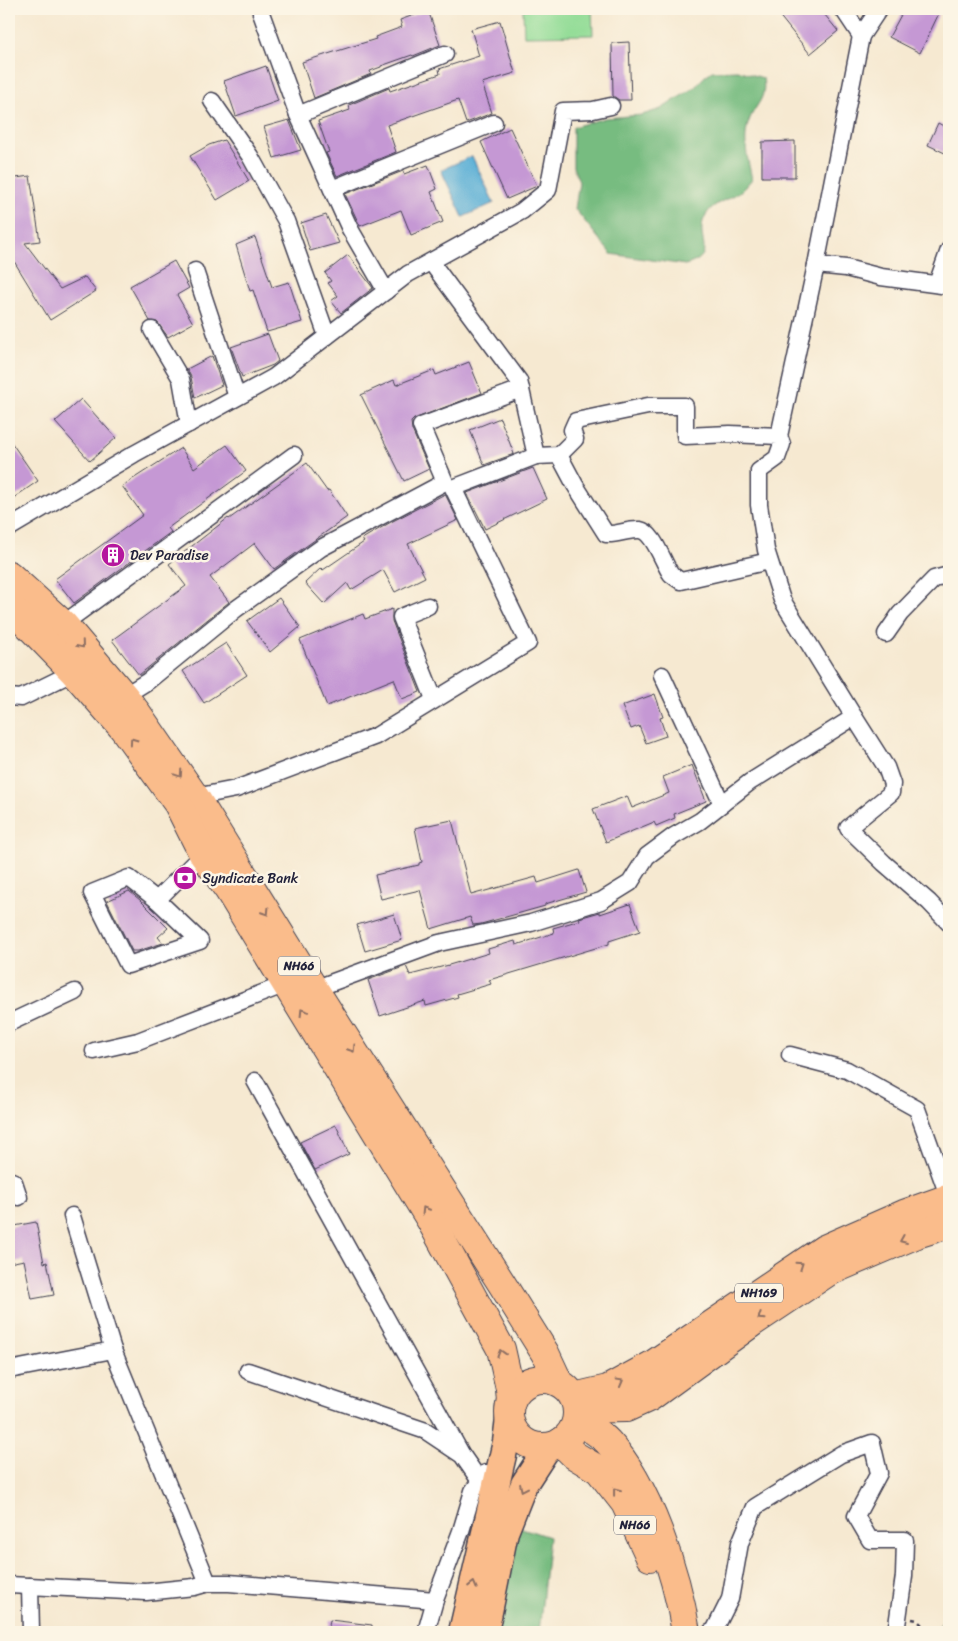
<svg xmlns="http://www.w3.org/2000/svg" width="958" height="1641" viewBox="0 0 958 1641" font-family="Sriracha,sans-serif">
<rect width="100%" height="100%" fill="#fcf5e5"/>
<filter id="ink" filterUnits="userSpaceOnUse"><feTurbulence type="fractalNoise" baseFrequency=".02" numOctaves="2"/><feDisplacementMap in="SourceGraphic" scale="10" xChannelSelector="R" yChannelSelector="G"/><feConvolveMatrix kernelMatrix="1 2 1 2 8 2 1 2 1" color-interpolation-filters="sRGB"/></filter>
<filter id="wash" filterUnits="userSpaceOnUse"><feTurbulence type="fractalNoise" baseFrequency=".0096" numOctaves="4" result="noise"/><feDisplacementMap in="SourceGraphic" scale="20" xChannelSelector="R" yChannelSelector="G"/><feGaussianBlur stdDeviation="1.12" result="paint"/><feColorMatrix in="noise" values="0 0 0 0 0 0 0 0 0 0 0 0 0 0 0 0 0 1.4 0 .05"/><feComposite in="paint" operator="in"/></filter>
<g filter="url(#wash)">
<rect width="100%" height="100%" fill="#f6e9d1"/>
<path fill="#94dd98" stroke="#5b806a" d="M 523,9 L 592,9 L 593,35 L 524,36 Z"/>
<g fill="#77bc80" stroke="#4c6f5e">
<path d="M 737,70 L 763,78 C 767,100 755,104 749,121 C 742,140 748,160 752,179 C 749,182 747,185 744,188 C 734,199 713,201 706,215 C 692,237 721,256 685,265 L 611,254 L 575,209 L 579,182 L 573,167 L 573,127 L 605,118 L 642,115 L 661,109 L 695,87 L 705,76 L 712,71 Z"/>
<path d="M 519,1527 L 549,1537 L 539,1632 L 495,1632 Z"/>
<path d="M 949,1614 L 949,1632 L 944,1632 L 939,1626 Z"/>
</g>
<path fill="#5aafd6" stroke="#3e6888" d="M 472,156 L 494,203 L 463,217 L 441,170 Z"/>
<g id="blocks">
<g fill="#c598d4">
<path d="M 774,9 L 820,9 L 838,31 L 810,54 Z"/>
<path d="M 906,9 L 941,9 L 920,53 L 889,37 L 902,13 L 903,14 Z"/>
<path d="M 428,10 L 440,45 L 413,56 L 412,55 L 381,66 L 381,67 L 370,71 L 371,74 L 314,98 L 302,62 L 376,39 L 375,37 L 402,27 L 400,20 Z"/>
<path d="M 500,21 L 515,73 L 482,83 L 492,113 L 466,123 L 458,100 L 387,125 L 396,152 L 337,176 L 326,153 L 329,152 L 318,121 L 350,110 L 349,105 L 389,88 L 390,91 L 440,74 L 439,69 L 479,56 L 471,29 Z"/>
<path d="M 629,42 L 631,100 L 619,100 L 613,96 L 612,43 Z"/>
<path d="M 266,66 L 278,101 L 236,116 L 224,81 Z"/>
<path d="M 289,120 L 301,150 L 274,158 L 264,127 Z"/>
<path d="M 938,123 L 949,129 L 949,155 L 928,145 Z"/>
<path d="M 510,128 L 537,186 L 507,199 L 481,142 Z"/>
<path d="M 224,140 L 249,181 L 217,200 L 190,156 L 209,145 Z"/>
<path d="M 795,141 L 795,177 L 762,177 L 762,142 Z"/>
<path d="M 428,165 L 437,189 L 431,192 L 443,222 L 411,235 L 401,210 L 360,226 L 345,194 L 403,171 L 404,174 Z"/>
<path d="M 30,176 L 40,241 L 25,243 L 60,289 L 85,277 L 96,291 L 50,320 L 9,253 L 9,179 Z"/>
<path d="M 326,215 L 339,243 L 310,251 L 301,223 Z"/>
<path d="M 255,237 L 272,287 L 289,282 L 302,322 L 267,332 L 253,290 L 250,291 L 236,245 Z"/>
<path d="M 348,255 L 373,288 L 341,313 L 331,301 L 338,296 L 328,283 L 331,281 L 325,273 Z"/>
<path d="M 174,261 L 189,288 L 177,295 L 193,323 L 168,337 L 157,322 L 150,321 L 130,286 Z"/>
<path d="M 268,334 L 278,361 L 273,365 L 242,377 L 231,347 Z"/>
<path d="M 212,356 L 222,385 L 195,398 L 191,377 L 187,369 Z"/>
<path d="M 469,362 L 482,393 L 414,419 L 411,422 L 412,430 L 429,469 L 404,481 L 361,395 L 394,380 L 396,385 L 434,370 L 436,375 Z"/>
<path d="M 81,399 L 116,438 L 90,461 L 55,422 Z"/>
<path d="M 500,418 L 514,454 L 484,465 L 470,430 Z"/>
<path d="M 9,439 L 38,481 L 9,501 Z"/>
<path d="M 227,445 L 246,471 L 168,528 L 171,532 L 74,603 L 55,579 L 143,515 L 122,486 L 181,448 L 194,468 Z"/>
<path d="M 307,463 L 327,491 L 329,490 L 347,517 L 274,569 L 255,543 L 210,577 L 229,602 L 139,675 L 112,640 L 186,586 L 169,564 L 228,518 L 229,519 Z"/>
<path d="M 533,468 L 547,499 L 485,529 L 467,493 Z"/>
<path d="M 445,494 L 458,520 L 408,544 L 425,577 L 395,592 L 383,570 L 351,590 L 347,583 L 324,604 L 305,583 L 321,568 L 323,570 L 364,542 L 362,539 L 391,522 Z"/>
<path d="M 279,598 L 300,627 L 270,652 L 247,621 Z"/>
<path d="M 392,609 L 392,621 L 420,692 L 402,699 L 394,679 L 327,706 L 300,640 L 363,614 L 365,619 Z"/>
<path d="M 226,643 L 247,675 L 204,703 L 183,671 Z"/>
<path d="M 655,694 L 663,717 L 660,718 L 666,736 L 646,743 L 639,726 L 631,729 L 622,706 Z"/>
<path d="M 692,765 L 706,801 L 674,814 L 675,818 L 656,826 L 654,822 L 606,842 L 593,809 L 627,796 L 632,808 L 669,793 L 663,777 Z"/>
<path d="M 452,820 L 471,895 L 536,877 L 538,883 L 579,870 L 586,892 L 545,904 L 545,906 L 481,924 L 473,925 L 470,917 L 431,929 L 420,890 L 381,899 L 375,875 L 419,865 L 419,863 L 422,862 L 415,828 Z"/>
<path d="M 129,891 L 140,900 L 168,928 L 158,937 L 163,943 L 138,951 L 132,951 L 107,901 Z"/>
<path d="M 630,904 L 640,931 L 609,941 L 609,944 L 489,980 L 491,984 L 457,994 L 458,997 L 426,1006 L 425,1001 L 380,1016 L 368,980 L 406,966 L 410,975 L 449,965 L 489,953 L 488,949 L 515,941 L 516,945 L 554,933 L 553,928 L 580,920 L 579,918 L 600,912 L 600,914 Z"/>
<path d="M 394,914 L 402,940 L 365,951 L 357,925 Z"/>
<path d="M 336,1125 L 349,1154 L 315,1170 L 300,1142 Z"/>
<path d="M 36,1222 L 44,1263 L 47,1262 L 54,1295 L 32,1299 L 24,1260 L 9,1263 L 9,1227 Z"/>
<path d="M 330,1620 L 372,1625 L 372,1632 L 328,1632 Z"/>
</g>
</g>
</g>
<g filter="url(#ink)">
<use href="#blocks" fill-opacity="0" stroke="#424052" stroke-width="1"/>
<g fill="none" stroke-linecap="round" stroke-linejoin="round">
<g stroke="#424052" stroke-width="19">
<g id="street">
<path d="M 261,9 L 261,13 L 298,115 L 350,229 L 386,291"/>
<path d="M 843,9 L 861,36 L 879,9"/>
<path d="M 861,36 L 816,265 L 846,268 L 881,277 L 949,286"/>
<path d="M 212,101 L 250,156 L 286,221 L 327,336"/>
<path d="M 298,115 L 445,54"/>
<path d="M 332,189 L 494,123"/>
<path d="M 431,262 L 519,381 L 536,456"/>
<path d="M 195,271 L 237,397"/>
<path d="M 937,284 L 949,250"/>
<path d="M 152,330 L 181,379 L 189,424"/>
<path d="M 779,436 L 816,265"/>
<path d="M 559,455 L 575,485 L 606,534 C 618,535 628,529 640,530 C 654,532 663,563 671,574 C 674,576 677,579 681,581 L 769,561"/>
<path d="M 9,528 L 134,454 L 274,377 L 408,274 L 522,211 L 548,190 L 563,111 L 593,110 L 611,106"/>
<path d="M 428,606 L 401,617 L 434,699"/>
<path d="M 63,624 L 294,455"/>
<path d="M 886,634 L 900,614 L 934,579 L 949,575"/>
<path d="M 662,675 L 722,804"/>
<path d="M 124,696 L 148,681 L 236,609 L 321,548 L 445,482 L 421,426 L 521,389"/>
<path d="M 9,697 L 21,698 L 74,672"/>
<path d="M 195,797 L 236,789 L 376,736 L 528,643 L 453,488 L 536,456 L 559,455 L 575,439 L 572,430 L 576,421 L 648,406 L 685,406 L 685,436 L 730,434 L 779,436 L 782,444 L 777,458 L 759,471 L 759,505 L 766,550 L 782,600 L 851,712 L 886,767 L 892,784 L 891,793 L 848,828 L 884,863 L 929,902 L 949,923"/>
<path d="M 129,878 L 157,900 L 200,941 L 128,965 L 92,893 Z"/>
<path d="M 157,900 L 203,854"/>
<path d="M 314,989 L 439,943 L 531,923 L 601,901 L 630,883 L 647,856 L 674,836 L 700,821 L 750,782 L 854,717"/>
<path d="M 9,1023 L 75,992"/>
<path d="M 94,1051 L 138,1041 L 286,984"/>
<path d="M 790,1055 L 847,1070 L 917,1109 L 949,1198"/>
<path d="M 255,1081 L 462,1455"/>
<path d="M 9,1180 L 14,1182 L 19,1197"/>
<path d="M 72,1216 L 113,1350 L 208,1583"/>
<path d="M 9,1370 L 113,1350"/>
<path d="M 248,1371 L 426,1431 L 462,1455 L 480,1481"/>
<path d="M 9,1585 L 146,1592 L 194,1587 L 208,1583 L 229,1583 L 435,1600"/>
<path d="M 30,1586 L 31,1632"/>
<path d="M 426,1632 L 435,1600 L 461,1531 L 473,1491 L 486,1473"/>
<path d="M 711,1632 L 714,1631 L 730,1599 L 740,1543 L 755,1507 L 841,1454 L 872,1443 L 879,1473 L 856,1516 L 870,1540 L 905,1540 L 904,1576 L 896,1632"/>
</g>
</g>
<g stroke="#424052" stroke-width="29">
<g id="primary">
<path d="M 462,1632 L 506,1442 L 509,1418"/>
<path d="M 485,1632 L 505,1532 L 524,1484 L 548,1447"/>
</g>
</g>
<g stroke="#424052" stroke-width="30">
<g id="highway">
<path d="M 9,575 L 63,624 L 124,696 L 137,713 L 195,797 L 314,989 L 502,1284 L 545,1353 L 558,1381"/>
<path d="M 9,605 L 74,672 L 123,728 L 178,804 L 203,854 L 228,889 L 431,1221 L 501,1349 L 510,1389 L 511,1401"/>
<circle cx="543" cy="1413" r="34"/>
<path d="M 574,1397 L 608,1389 L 652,1365 L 824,1249 L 904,1214 L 949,1198"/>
<path d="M 578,1409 L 626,1408 L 650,1397 L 753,1322 L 828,1272 L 917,1234 L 949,1224"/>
<path d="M 577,1419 C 587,1427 600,1433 608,1442 C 648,1485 677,1575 686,1632"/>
<path d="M 561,1442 L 574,1455 L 599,1470 L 625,1503 L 650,1557"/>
</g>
</g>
<path stroke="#424052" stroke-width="2.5" stroke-dasharray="4 4" stroke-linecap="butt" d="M 912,1619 L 917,1620 L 929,1632"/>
<use href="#street" stroke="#fff" stroke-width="16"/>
<use href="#primary" stroke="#fabc8b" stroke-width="26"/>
<use href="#highway" stroke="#fabc8b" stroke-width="28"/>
</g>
<defs><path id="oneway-chevron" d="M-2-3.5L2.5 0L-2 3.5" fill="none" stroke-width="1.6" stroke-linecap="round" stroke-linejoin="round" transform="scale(1.25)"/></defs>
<g stroke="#8e6f63">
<use href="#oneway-chevron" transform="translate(81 645) rotate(50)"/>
<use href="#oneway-chevron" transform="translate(133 741) rotate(-125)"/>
<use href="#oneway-chevron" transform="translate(179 774) rotate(56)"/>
<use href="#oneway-chevron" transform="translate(266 912) rotate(58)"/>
<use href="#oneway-chevron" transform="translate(303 1012) rotate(-122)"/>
<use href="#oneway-chevron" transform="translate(352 1049) rotate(58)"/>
<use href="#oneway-chevron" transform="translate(425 1210) rotate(-122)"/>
<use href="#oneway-chevron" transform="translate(903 1240) rotate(157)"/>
<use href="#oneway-chevron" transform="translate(800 1265) rotate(-34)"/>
<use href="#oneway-chevron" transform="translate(761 1317) rotate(146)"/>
<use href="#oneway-chevron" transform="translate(501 1353) rotate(-107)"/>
<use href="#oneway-chevron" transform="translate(620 1382) rotate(-29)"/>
<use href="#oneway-chevron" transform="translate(523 1488) rotate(115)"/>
<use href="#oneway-chevron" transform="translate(616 1491) rotate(-128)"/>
<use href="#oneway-chevron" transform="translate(473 1585) rotate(-76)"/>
</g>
</g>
<defs>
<g id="building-disc" transform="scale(1.25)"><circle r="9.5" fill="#b5179e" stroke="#fcf5e5"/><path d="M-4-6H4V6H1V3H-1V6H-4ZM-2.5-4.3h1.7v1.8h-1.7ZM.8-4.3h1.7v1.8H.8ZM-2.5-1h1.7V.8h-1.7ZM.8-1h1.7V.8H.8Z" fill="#fff"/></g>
<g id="bank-disc" transform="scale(1.25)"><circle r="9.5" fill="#b5179e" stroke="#fcf5e5"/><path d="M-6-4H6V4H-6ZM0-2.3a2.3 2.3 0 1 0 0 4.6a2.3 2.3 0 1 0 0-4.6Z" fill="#fff"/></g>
</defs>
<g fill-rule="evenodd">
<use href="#building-disc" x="113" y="555"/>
<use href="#bank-disc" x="185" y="878"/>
</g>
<g text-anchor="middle" stroke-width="5" stroke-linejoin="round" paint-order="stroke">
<g fill="#fcf5e5" stroke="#63616e" stroke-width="1">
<rect x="278" y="956.5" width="42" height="19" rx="4"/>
<rect x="735" y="1283.5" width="48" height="19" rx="4"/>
<rect x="614" y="1515.5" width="42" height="19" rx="4"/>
</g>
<g font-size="12" font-weight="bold" fill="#22223b">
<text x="299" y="970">NH66</text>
<text x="759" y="1297">NH169</text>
<text x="635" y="1529">NH66</text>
</g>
<g font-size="14" fill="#22223b" stroke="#fcf5e5" text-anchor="start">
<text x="130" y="560">Dev Paradise</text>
<text x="202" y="883">Syndicate Bank</text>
</g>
</g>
<rect width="958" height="1641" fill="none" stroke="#fcf5e5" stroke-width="30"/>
</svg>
